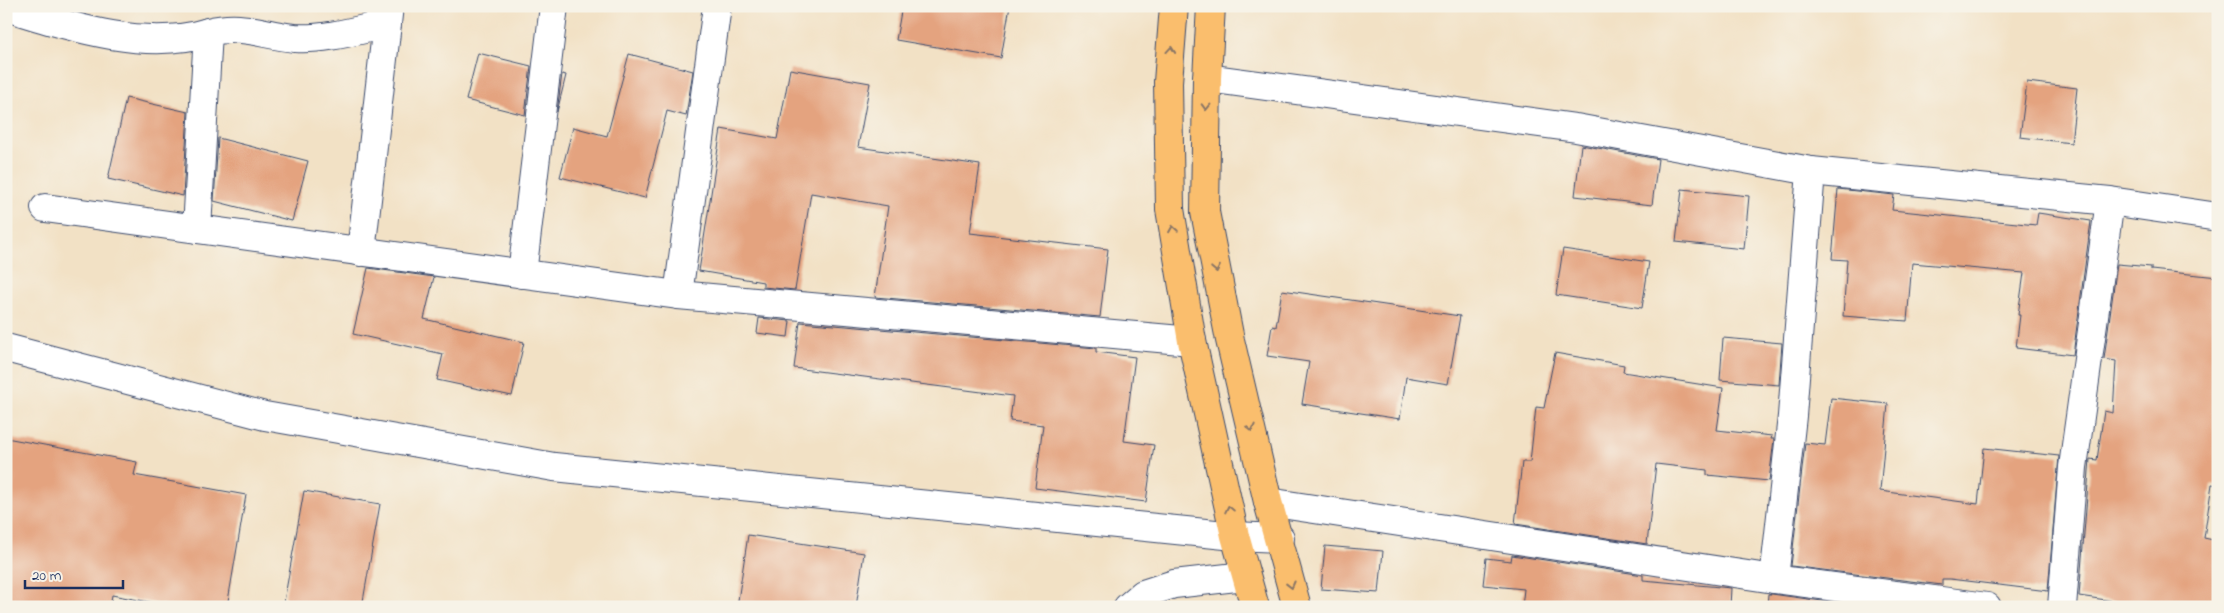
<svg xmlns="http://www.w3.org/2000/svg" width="2224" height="613" viewBox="0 0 2224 613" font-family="'Indie Flower',sans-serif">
<rect width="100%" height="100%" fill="#f7f3e8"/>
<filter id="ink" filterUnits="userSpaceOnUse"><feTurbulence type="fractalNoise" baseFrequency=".02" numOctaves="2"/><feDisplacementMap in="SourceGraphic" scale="10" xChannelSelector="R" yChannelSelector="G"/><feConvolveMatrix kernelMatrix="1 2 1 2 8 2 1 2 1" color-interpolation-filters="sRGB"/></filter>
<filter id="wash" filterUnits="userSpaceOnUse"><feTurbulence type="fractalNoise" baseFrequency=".0096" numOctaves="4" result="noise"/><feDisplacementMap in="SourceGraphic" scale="20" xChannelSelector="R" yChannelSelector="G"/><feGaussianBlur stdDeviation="1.12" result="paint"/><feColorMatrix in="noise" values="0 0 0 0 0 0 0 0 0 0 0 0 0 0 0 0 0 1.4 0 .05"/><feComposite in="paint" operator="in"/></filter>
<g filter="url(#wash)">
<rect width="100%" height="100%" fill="#f2e1c5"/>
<g id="blocks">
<g fill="#e4a37f">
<path d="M 902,6 L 1010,6 L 1001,58 L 896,40 Z"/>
<path d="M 478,53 L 531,66 L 525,115 L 466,100 Z"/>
<path d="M 629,54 L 693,71 L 686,116 L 667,111 L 645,198 L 560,177 L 573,127 L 607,136 Z"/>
<path d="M 790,69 L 870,83 L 858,147 L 980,165 L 970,233 L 1108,249 L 1100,317 L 875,297 L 888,206 L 811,193 L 795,290 L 763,287 L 763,282 L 699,271 L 721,129 L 777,139 Z"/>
<path d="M 562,74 L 566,75 L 557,112 Z"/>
<path d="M 2027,82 L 2077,88 L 2071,143 L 2020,137 Z"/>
<path d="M 126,98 L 188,112 L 183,196 L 108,179 Z"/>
<path d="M 218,138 L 308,161 L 292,221 L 214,201 Z"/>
<path d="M 1581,145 L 1658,159 L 1652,205 L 1575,196 Z"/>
<path d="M 1682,189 L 1749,196 L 1744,249 L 1676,242 Z"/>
<path d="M 1838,189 L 1894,195 L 1892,210 L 2036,225 L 2038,213 L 2091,221 L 2073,355 L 2016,348 L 2020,315 L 2018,315 L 2024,273 L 1912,263 L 1907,321 L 1843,316 L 1847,260 L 1832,259 Z"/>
<path d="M 1563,249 L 1649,262 L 1642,308 L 1556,295 Z"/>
<path d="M 2117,264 L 2151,267 L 2151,270 L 2218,277 L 2218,485 L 2212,484 L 2204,538 L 2218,541 L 2218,607 L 2154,607 L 2079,596 L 2090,459 L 2097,460 L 2104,411 L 2113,413 L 2116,361 L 2104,359 Z"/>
<path d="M 368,268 L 434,277 L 424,319 L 524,342 L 512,396 L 437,380 L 443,354 L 353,334 Z"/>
<path d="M 1282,290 L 1460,316 L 1448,384 L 1406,377 L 1400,419 L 1302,404 L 1309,362 L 1267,356 L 1272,326 L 1276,327 Z"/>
<path d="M 759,318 L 790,321 L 788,337 L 757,333 Z"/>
<path d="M 800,322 L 1096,348 L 1096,352 L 1135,357 L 1124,441 L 1154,445 L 1146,502 L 1035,488 L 1043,425 L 1010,421 L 1013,396 L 794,368 Z"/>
<path d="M 1723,338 L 1782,343 L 1779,385 L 1720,380 Z"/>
<path d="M 1555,353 L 1624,365 L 1623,372 L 1723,388 L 1717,430 L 1772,436 L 1771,439 L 1774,439 L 1769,481 L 1707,475 L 1707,470 L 1656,464 L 1647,544 L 1515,524 L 1522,462 L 1530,462 L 1536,407 L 1544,408 Z"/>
<path d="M 1831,398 L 1888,404 L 1880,491 L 1978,504 L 1984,448 L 2059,456 L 2048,591 L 1950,579 L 1942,579 L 1942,585 L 1791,566 L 1805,443 L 1825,445 Z"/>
<path d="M 6,438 L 137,462 L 134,475 L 246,495 L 227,607 L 176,607 L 112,595 L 110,607 L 6,607 Z"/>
<path d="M 304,491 L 380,504 L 362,607 L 283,607 Z"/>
<path d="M 748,535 L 864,553 L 856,607 L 737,607 Z"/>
<path d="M 1325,546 L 1383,551 L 1379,593 L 1321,589 Z"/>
<path d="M 1512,555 L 1643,575 L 1643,580 L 1731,588 L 1730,607 L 1522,607 L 1524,589 L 1483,585 L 1486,558 L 1511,561 Z"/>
<path d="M 1768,594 L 1772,594 L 1865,607 L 1767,607 Z"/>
</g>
</g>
</g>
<g filter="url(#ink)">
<use href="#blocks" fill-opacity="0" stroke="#3b4a6d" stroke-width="1"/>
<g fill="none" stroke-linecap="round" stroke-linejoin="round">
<g stroke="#3b4a6d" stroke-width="30">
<g id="minor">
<path d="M 6,7 C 68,26 145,52 208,32 L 197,229"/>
<path d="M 208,32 C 243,23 262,35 295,38 C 325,40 358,30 387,24"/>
<path d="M 1207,78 L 1576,128 L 1811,171 L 2110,201 L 2218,217"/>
<path d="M 45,208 L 678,295 L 1192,341"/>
<path d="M 361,252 L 389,6"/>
<path d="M 522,274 L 554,6"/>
<path d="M 678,295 L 717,6"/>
<path d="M 6,348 L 265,416 L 554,467 L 1235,536 L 1280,538"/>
<path d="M 1268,502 L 1774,579 L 1987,607"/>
<path d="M 1774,579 L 1792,416 L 1811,171"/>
<path d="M 1128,607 L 1143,594 L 1174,584 L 1245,576"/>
<path d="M 2062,607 L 2073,467 L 2110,201"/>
</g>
</g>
<g stroke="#3b4a6d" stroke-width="30">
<g id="major">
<path d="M 1174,6 L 1168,82 L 1170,209 L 1192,341 L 1235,536 L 1255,607"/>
<path d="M 1211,6 L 1207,78 L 1205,212 L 1230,340 L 1268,502 L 1297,607"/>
</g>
</g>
<use href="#minor" stroke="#fff" stroke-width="28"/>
<use href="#major" stroke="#fabe6d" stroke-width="28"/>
</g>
<defs><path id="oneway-chevron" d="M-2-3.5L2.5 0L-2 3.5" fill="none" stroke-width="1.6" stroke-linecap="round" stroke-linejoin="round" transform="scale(1.25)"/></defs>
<g stroke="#8a7666">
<use href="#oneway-chevron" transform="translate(1171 50) rotate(-85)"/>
<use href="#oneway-chevron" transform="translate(1206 107) rotate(91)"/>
<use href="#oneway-chevron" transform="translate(1173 229) rotate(-99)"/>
<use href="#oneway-chevron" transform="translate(1216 269) rotate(79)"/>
<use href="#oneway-chevron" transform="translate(1251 428) rotate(77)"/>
<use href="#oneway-chevron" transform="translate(1229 509) rotate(-102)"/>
<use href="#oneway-chevron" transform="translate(1291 585) rotate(76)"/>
</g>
</g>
<rect width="2224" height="613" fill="none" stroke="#f7f3e8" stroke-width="25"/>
<path d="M25 580v8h98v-8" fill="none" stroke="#1b2f5e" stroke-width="2.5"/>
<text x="32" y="580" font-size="15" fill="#1b2f5e" stroke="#f7f3e8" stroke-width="4" paint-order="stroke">20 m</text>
</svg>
